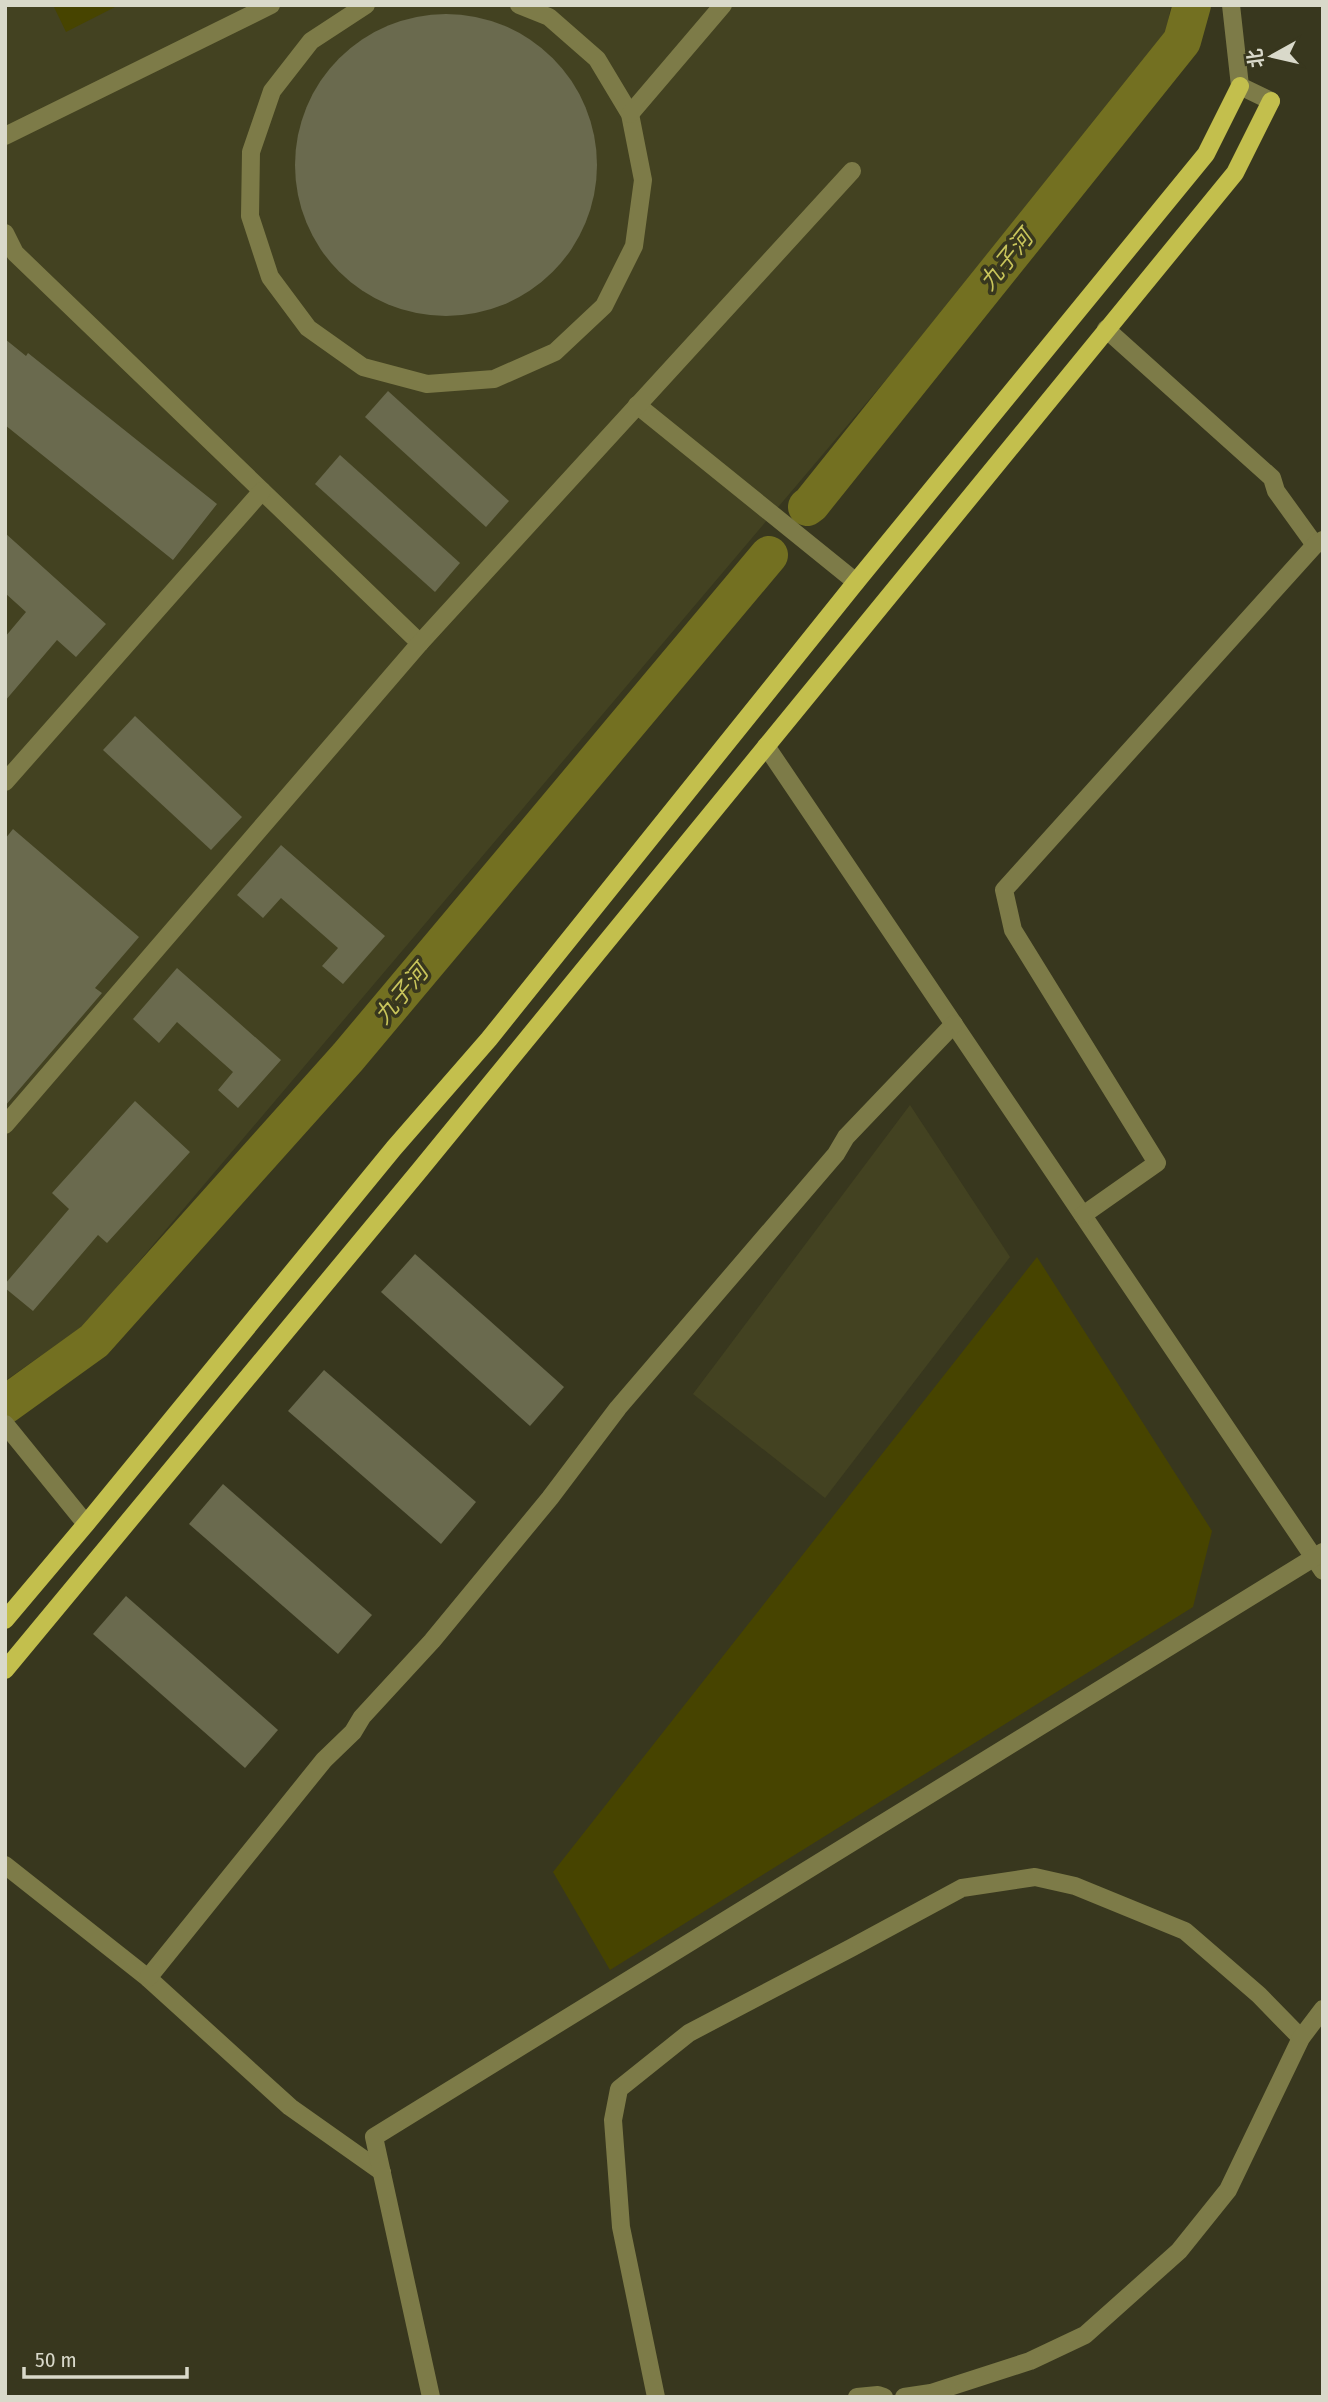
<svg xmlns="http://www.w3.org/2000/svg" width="1328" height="2402" viewBox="0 0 1328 2402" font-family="'Fira Sans Condensed','Noto Sans SC',sans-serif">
<rect width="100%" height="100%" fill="#38371e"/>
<g fill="#434221">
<path d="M 5,5 L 1171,5 L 1162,54 L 86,1324 L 5,1381 Z"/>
<path d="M 910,1105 L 1010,1257 L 825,1498 L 693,1394 Z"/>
</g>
<g fill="#474400">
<path d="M 53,5 L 119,5 L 66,32 Z"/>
<path d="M 1037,1257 L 1212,1531 L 1193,1607 L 610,1970 L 553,1872 Z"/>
</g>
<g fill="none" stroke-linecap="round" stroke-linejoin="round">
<g stroke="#737021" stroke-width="38">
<path d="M 807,507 L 811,504 L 1182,41 L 1192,5"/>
<path d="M 5,1405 L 94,1341 L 348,1057 L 769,555"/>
</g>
</g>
<g fill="#6a6a4e">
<circle cx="446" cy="165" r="151"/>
<path d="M 5,339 L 26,356 L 28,353 L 217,504 L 173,560 L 5,425 Z"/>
<path d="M 388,391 L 509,501 L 486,527 L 365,417 Z"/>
<path d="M 340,455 L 460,563 L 435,592 L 315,484 Z"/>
<path d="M 5,533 L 106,624 L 76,657 L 57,640 L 5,701 L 5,637 L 26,612 L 5,593 Z"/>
<path d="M 135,716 L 242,817 L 211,850 L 103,750 Z"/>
<path d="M 13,829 L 139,937 L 95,988 L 102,993 L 5,1106 L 5,839 Z"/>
<path d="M 281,845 L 385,936 L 343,984 L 322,966 L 338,948 L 281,898 L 263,918 L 237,895 Z"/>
<path d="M 177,968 L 281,1060 L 238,1108 L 218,1090 L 233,1072 L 177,1022 L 159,1043 L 133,1019 Z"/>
<path d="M 135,1101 L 190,1152 L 107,1243 L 98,1235 L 33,1311 L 5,1288 L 5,1284 L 69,1209 L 52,1193 Z"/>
<path d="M 415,1254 L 564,1387 L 530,1426 L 381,1292 Z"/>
<path d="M 324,1370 L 476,1502 L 441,1544 L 288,1411 Z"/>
<path d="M 223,1484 L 372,1615 L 338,1654 L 189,1524 Z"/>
<path d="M 126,1596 L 278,1730 L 245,1768 L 93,1634 Z"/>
</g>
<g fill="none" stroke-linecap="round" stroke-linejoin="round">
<g stroke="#7d7b48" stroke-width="18">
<path d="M 366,5 L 311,41 L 272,91 L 251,152 L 250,216 L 270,277 L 308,328 L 363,367 L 427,384 L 494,379 L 555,352 L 604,306 L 634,246 L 643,180 L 630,114 L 597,59 L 549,17 L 519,5"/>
<path d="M 1231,5 L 1240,86 L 1271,101"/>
<path d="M 630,114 L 723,5"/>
<path d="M 5,136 L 271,5"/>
<path d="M 5,233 L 15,253 L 420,643"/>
<path d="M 1106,329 L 1272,478 L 1276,491 L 1315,545"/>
<path d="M 637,405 L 856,582"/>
<path d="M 766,746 L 1323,1571"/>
<path d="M 5,782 L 262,491"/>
<path d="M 5,1125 L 420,643 L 852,171"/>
<path d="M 1083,1215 L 1157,1163 L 1013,930 L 1004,890 L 1315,545 L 1323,540"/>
<path d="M 5,1424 L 86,1524"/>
<path d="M 5,1865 L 148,1978 L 290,2107 L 382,2172"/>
<path d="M 148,1978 L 324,1760 L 353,1732 L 362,1717 L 432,1641 L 550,1498 L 618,1408 L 836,1154 L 846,1137 L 954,1024"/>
<path d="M 431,2397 L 374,2137 L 1323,1552"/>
<path d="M 656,2397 L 621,2227 L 613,2120 L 619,2089 L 689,2033 L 851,1948 L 962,1888 L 1035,1877 L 1075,1886 L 1185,1931 L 1259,1995 L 1301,2038"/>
<path d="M 857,2397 L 878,2395 L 884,2397"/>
<path d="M 904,2397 L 931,2393 L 1030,2361 L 1085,2335 L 1179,2251 L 1228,2190 L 1301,2038 L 1323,2009"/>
</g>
<g stroke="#c3bf4d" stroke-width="18">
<path d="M 5,1620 L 86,1524 L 394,1148 L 489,1039 L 856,582 L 1206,154 L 1240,86"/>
<path d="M 5,1670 L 419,1171 L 1235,173 L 1271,101"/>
</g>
</g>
<g text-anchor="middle" stroke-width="7" stroke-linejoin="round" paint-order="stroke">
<g font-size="23" font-style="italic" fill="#c9c55b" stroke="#38371e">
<text transform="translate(1006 260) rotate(-51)" y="8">九子河</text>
<text transform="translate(401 994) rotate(-50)" y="8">九子河</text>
</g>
</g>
<rect width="1328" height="2402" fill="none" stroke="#d9d9ca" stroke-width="14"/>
<g transform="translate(1272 56) rotate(262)" stroke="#38371e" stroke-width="5" paint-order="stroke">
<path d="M0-5L12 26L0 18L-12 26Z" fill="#d9d9ca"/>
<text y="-10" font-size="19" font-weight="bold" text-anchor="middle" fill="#d9d9ca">北</text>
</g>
<path d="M24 2367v10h163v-10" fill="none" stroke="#d9d9ca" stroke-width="3.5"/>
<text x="35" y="2367" font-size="21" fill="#d9d9ca" stroke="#38371e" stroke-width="5" paint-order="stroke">50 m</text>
</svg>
